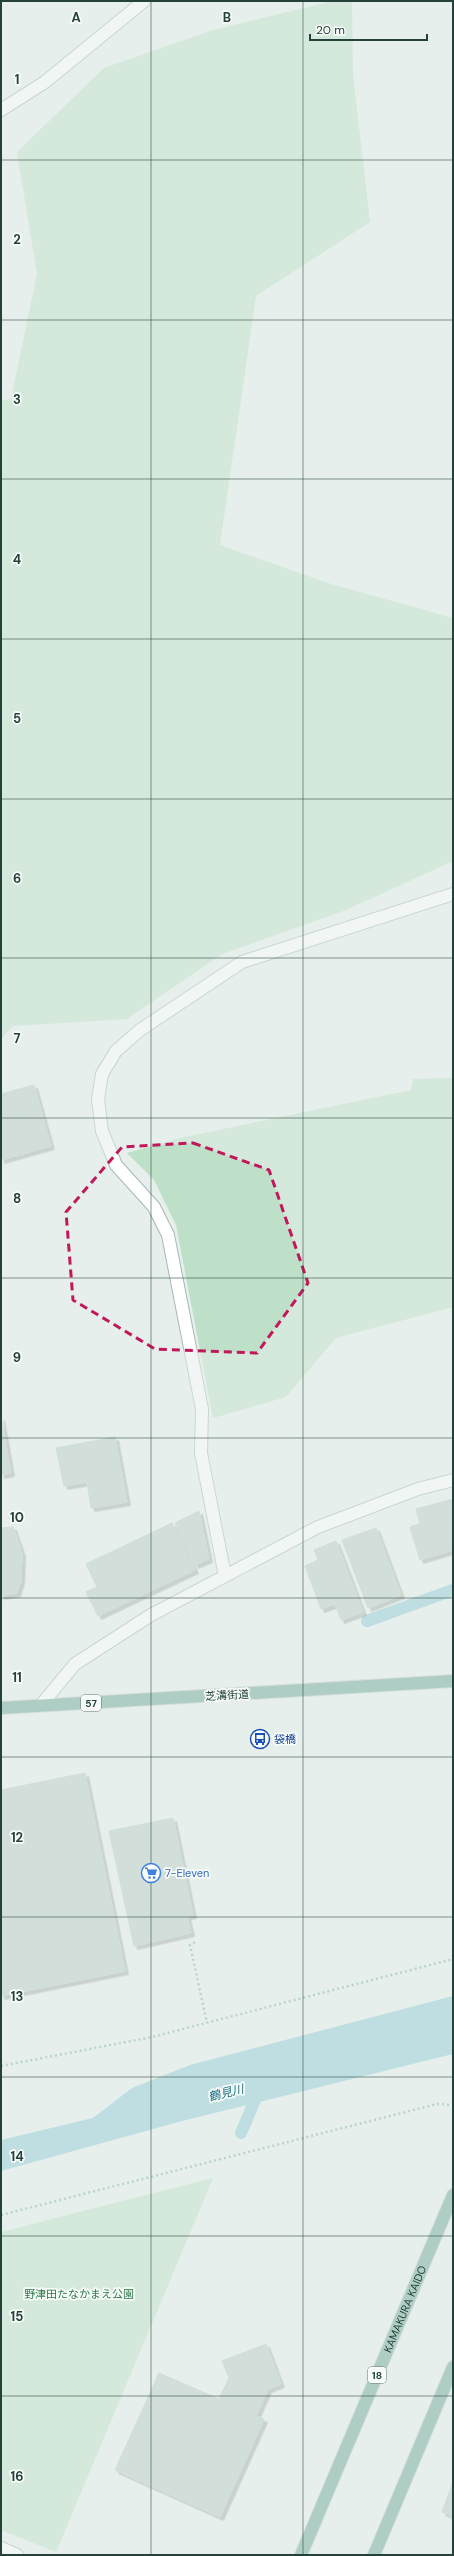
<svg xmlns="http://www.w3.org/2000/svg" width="454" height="2556" viewBox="0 0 454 2556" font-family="'DM Sans','Noto Sans JP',sans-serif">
<defs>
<filter id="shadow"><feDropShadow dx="3.5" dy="3.5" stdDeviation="0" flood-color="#0004"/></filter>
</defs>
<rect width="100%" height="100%" fill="#e6efeb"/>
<g fill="#bfe0c8">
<path d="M 333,1 L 352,1 L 353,75 L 370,222 L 256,296 L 220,545 L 331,584 L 453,618 L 453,861 L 346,910 L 222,954 L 127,1019 L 13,1026 L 1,1039 L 1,401 L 11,399 L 37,274 L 17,152 L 104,68 L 210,31 Z"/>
<path d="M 453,1078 L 453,1307 L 336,1338 L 286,1397 L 213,1418 L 176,1225 L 154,1180 L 127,1153 L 180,1138 L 411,1090 L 413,1079 Z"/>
<path d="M 213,2178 L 56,2552 L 1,2530 L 1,2232 Z"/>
</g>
<path fill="#8ec9d4" d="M 453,1996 L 453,2054 L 182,2121 L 1,2171 L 1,2140 L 93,2118 L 132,2088 L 190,2065 Z"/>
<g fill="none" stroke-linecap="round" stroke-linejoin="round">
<g stroke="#8ec9d4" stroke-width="12">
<path d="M 367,1621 L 453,1590"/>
<path d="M 241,2133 L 260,2088"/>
</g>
</g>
<g fill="#bbcac4" stroke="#b8c9c2" filter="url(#shadow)">
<path d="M 34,1085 L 51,1146 L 1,1160 L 1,1094 Z"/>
<path d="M 1,1417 L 11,1473 L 1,1475 Z"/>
<path d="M 115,1437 L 127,1502 L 91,1508 L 87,1482 L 64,1486 L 56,1448 Z"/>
<path d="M 453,1499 L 453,1550 L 420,1560 L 410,1527 L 420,1524 L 416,1509 Z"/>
<path d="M 199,1511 L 209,1559 L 195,1565 L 175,1523 Z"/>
<path d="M 172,1523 L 195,1570 L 98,1616 L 86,1592 L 97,1587 L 86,1564 Z"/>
<path d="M 13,1527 L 22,1553 L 21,1580 L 17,1593 L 1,1596 L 1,1528 Z"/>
<path d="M 376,1528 L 401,1595 L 368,1608 L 342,1540 Z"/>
<path d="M 336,1541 L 363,1612 L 341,1620 L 335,1604 L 321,1609 L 305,1566 L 318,1560 L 314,1550 Z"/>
<path d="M 85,1773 L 125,1971 L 1,1996 L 1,1790 Z"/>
<path d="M 173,1818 L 193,1915 L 187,1916 L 191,1933 L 134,1946 L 109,1831 Z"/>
<path d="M 266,2344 L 281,2384 L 268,2389 L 256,2416 L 264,2419 L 220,2517 L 115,2470 L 159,2373 L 219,2399 L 229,2378 L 222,2361 Z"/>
<path d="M 453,2482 L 453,2517 L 442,2512 Z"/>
</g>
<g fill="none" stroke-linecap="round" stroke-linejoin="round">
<g stroke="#a8b8b2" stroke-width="14">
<g id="minor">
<path d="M 1,110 L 45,82 L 144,1"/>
<path d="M 225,1576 L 201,1453 L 202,1409 L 168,1235 L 154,1207 L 116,1165 L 102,1131 L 98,1099 L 102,1074 L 116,1051 L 140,1030 L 242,962 L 453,894"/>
<path d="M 41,1705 L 75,1664 L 151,1615 L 318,1527 L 418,1489 L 453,1480"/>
<path d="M 1,2548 L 17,2555"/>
</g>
</g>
<g stroke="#c2cac8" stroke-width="14">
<g id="major">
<path d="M 1,1708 L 453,1681"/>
<path id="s1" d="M 301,2555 L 453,2195"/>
<path d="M 374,2555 L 453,2367"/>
</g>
</g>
<g stroke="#86b3a5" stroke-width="2.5" stroke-dasharray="2 3" stroke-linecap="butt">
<path d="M 195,1942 L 190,1945 L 207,2023"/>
<path d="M 1,2066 L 152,2037 L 453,1959"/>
<path d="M 1,2215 L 437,2104 L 453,2105"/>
</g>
<use href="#minor" stroke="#fff" stroke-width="12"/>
<use href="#major" stroke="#6aa596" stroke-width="12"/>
</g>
<path d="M0 0H454V2556H0ZM 193,1143 L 269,1170 L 308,1283 L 257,1353 L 155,1349 L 73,1300 L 66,1212 L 122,1147 Z" fill="#e6efeb" fill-opacity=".55" fill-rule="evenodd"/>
<path fill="none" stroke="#c2185b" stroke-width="3" stroke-dasharray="8 5" stroke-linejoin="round" d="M 193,1143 L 269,1170 L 308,1283 L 257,1353 L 155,1349 L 73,1300 L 66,1212 L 122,1147 Z"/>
<path fill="none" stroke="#24423a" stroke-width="1" stroke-opacity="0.55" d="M 151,1 L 151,2555M 303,1 L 303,2555M 1,160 L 453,160M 1,320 L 453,320M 1,479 L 453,479M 1,639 L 453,639M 1,799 L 453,799M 1,958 L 453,958M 1,1118 L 453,1118M 1,1278 L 453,1278M 1,1438 L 453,1438M 1,1598 L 453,1598M 1,1757 L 453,1757M 1,1917 L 453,1917M 1,2077 L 453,2077M 1,2236 L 453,2236M 1,2396 L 453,2396"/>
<defs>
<g id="bus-ring" transform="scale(1)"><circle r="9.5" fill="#f7fbf9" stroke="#1a4fb4" stroke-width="1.5"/><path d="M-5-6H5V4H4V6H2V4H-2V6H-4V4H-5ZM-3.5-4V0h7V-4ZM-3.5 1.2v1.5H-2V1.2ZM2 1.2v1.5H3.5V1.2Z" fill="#1a4fb4"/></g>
<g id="supermarket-ring" transform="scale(1)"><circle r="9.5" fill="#f7fbf9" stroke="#3f7fe0" stroke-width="1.5"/><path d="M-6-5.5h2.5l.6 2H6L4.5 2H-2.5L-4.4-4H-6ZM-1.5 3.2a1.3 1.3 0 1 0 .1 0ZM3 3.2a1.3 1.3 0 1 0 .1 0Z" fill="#3f7fe0"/></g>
</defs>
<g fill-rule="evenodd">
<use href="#bus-ring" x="260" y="1739"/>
<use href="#supermarket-ring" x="151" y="1873"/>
</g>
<g text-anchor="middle" stroke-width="3.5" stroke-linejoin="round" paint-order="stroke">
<g fill="#f7fbf9" stroke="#637a73" stroke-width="1">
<rect x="81" y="1695" width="20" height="16" rx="3"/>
<rect x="368" y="2367" width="18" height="16" rx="3"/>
</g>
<g font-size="10" font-weight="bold" fill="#24423a">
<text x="91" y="1707">57</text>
<text x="377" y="2379">18</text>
</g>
<g font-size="11" fill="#24423a" stroke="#f7fbf9">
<text transform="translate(227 1695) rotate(-3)" y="4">芝溝街道</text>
<text dy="4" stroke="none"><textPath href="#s1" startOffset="267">KAMAKURA KAIDO</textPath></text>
</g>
<g font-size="11" fill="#164399" stroke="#f7fbf9" text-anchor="start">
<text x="274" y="1743">袋橋</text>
</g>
<g font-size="11" fill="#366cbe" stroke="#f7fbf9" text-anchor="start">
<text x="165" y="1877">7-Eleven</text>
</g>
<g font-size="11" fill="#2d7a4b" stroke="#f7fbf9">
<text x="79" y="2298">野津田たなかまえ公園</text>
</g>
<g font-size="12" font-style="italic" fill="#1c6f80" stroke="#f7fbf9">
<text transform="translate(226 2093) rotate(-14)" y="4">鶴見川</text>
</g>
</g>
<g font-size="13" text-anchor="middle" font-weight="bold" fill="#24423a" stroke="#f7fbf9" stroke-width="3.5" stroke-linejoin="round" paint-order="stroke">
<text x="76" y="22">A</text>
<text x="227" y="22">B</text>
<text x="17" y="84">1</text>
<text x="17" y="244">2</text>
<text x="17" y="404">3</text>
<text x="17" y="564">4</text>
<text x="17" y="723">5</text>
<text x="17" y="883">6</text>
<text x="17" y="1043">7</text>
<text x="17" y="1203">8</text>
<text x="17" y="1362">9</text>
<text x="17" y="1522">10</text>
<text x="17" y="1682">11</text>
<text x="17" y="1842">12</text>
<text x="17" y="2001">13</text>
<text x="17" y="2161">14</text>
<text x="17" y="2321">15</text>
<text x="17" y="2481">16</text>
</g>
<rect width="454" height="2556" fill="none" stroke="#24423a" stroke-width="4"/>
<path d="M310 34v6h117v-6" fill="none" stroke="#24423a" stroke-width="2"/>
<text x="316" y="34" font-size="12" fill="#24423a" stroke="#f7fbf9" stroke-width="3" paint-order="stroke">20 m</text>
</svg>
